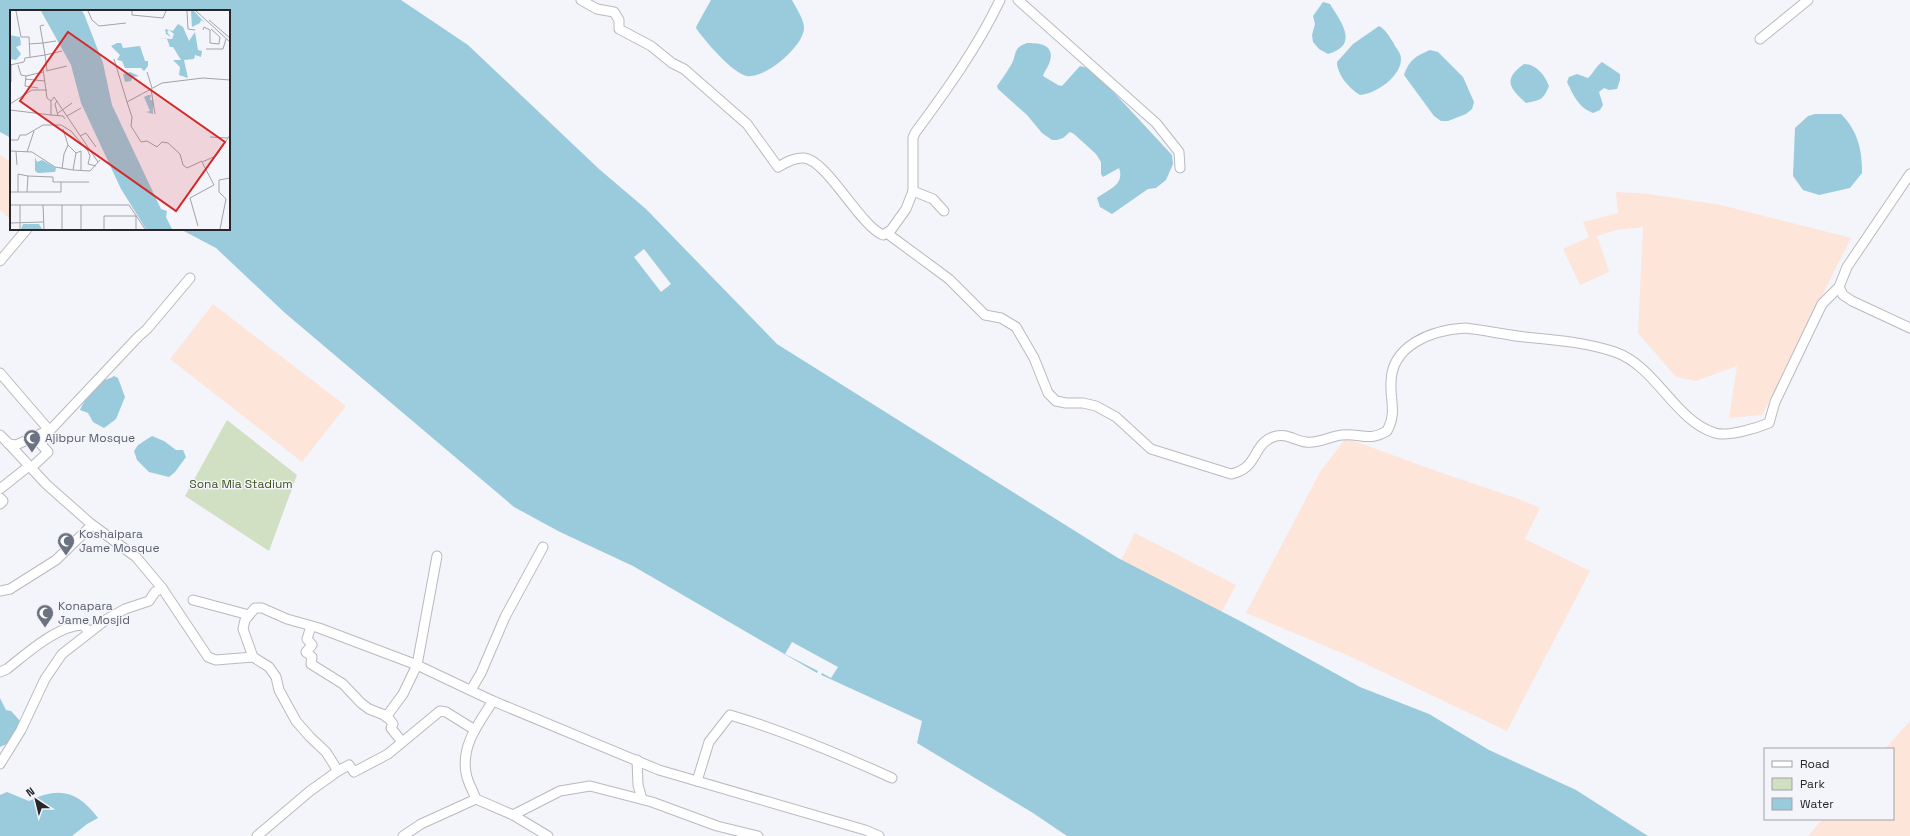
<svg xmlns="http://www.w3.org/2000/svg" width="1910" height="836" viewBox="0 0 1910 836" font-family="'Space Grotesk',sans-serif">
<rect width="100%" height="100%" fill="#f4f4fb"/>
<g fill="#fde5da">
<path d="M 0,155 L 11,162 L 11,220 L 0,210 Z"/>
<path d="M 1616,192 L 1649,194 L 1721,205 L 1851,238 L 1762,415 L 1729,418 L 1737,366 L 1696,381 L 1676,377 L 1638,333 L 1643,227 L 1616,230 L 1597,236 L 1609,272 L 1580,285 L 1563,249 L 1589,237 L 1583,222 L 1618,213 Z"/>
<path d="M 213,304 L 346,406 L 302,462 L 170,359 Z"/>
<path d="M 1346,438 L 1436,471 L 1516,498 L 1540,508 L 1525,539 L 1590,571 L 1507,731 L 1349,656 L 1246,613 L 1320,472 Z"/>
<path d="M 1135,533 L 1236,585 L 1215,625 L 1114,574 Z"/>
<path d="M 1910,721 L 1910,836 L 1808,836 L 1823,819 L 1893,819 L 1893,749 L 1885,749 Z"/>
</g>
<path fill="#d1dfc2" d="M 227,420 L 297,475 L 269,551 L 185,496 Z"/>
<g fill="#99cbdc">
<path d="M 0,0 L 401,0 L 468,45 L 599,169 L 646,209 L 777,344 L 1118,558 L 1242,622 L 1360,687 L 1429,714 L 1489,750 L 1576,790 L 1648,836 L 1067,836 L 1033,813 L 917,743 L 922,721 L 817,673 L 633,566 L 560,532 L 514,507 L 285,313 L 216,248 L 180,229 L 229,229 L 229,11 L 11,11 L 11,138 L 0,132 Z"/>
<path d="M 711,0 L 792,0 C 796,8 804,19 804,28 C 804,46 765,79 747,76 C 733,74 704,40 696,28 L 697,25 Z"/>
<path d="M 1323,2 L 1330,4 C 1341,22 1360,45 1328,54 L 1319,49 L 1313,42 L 1312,35 L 1315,24 L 1313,16 Z"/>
<path d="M 1379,26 C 1385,29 1389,36 1393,42 C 1395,47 1401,53 1401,58 C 1402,76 1376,94 1360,95 C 1350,89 1337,75 1337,62 L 1353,44 Z"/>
<path d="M 1027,43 C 1038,43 1055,44 1050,61 C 1049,66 1045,70 1043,76 L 1058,85 L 1062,86 L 1080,66 L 1092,69 L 1172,155 L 1173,164 L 1166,180 L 1156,188 L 1148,189 L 1112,214 L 1100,207 L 1097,198 C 1109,189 1125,185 1119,168 L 1103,177 L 1101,174 L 1101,162 L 1096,154 L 1074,134 L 1070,132 L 1063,138 L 1057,140 L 1052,140 L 1042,133 L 1027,115 L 998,89 L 997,86 C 1002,79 1007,72 1011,65 C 1017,55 1012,48 1027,43 Z"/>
<path d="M 1430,50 L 1438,52 L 1463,77 L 1474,102 L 1472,109 L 1466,114 L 1448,121 L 1441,121 L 1434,116 L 1404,75 C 1409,60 1416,56 1430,50 Z"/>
<path d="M 1602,62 L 1620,74 L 1620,80 L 1617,89 L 1609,90 L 1604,88 L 1599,92 L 1603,105 L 1600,110 L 1593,113 C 1579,108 1573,95 1567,82 L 1569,77 L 1577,74 L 1588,78 C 1594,73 1595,67 1602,62 Z"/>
<path d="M 1524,64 C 1536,64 1545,75 1549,86 C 1543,100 1541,100 1526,103 C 1510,88 1502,80 1524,64 Z"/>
<path d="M 1815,114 L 1841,114 C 1858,131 1862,150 1862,173 L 1850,188 L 1819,195 L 1803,190 L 1793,176 L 1795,128 L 1808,116 Z"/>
<path d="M 114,376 L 118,378 L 125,397 L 116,419 L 104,428 L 93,422 L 88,413 L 80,410 C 83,403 95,385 102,381 C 106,379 110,379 114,376 Z"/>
<path d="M 152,436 L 164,441 L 176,450 L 183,450 L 186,457 L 175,472 L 169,477 L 149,472 L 137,460 L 134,451 L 138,445 Z"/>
<path d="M 0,698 L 6,710 L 11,711 L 21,722 L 9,743 L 0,747 Z"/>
<path d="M 7,792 L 29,801 C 59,786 78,791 98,818 L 87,824 L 72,836 L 0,836 L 0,795 Z"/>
</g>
<g fill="#f4f4fb">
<path d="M 644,249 L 671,284 L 661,292 L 634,257 Z"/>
<path d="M 792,642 L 838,667 L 831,678 L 822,673 L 820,677 L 816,675 L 818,671 L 785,654 Z"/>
</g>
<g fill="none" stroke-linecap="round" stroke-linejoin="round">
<g stroke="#b9b9c0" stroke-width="11">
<g id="minor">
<path d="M 581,0 L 597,9 L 614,12 L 619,20 L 619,29 L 651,46 L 672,63 L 684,69 L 747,124 L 778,167 C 785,163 794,157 804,158 C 827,160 860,226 883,235 L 891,230 L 906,209 L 913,191 L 913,138 L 915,133 C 946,91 977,48 1000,0"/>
<path d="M 1018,0 L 1156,123 L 1179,152 L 1180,168"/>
<path d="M 1760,39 L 1808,0"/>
<path d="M 1910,174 L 1847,267 L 1839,287 L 1843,295 L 1852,301 L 1910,328"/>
<path d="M 913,191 L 933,199 L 944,211"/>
<path d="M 888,234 L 949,279 L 985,315 L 1001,318 L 1016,327 L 1034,358 L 1048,393 L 1056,401 L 1066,403 L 1083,403 L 1096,406 L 1116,417 L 1151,449 L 1231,474 C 1258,469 1252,445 1273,437 C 1286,432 1295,441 1306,442 C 1319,444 1330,436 1342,435 C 1361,433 1368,442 1387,431 C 1397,413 1390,401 1391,383 C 1391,345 1432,330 1465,328 C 1485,330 1505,335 1525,337 C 1555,340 1585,342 1615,352 C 1657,367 1674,420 1715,433 C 1728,437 1757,428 1769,423 L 1775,402 L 1822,304 L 1839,287"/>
<path d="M 0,261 L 27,229"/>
<path d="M 0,373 L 49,430 L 16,445 L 9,444 L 0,435"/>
<path d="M 9,444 L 46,484 L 90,523 L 136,557 L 162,588 L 208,657 L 216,660 L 253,657"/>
<path d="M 31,468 L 48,452 L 39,442 L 138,337 L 147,329 L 190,278"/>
<path d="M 0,489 L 29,466"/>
<path d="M 0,498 L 3,501 L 0,504"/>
<path d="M 0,591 L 10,589 L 56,560 L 92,525"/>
<path d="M 193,600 L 249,615"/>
<path d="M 311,626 L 307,639 L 312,645 L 306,652 L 312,657 L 311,664 L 343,684 L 361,703 L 369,709 L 387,716 L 393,724 L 391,728 L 402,742"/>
<path d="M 0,672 L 7,669 C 26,654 58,625 83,625 L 89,632"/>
<path d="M 471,690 L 481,673 L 505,617 L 543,547"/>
<path d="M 493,701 C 479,723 461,745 466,773 C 467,781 473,791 476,799 L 513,815 L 560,791 L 590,786 L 652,802 L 717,826 L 758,836"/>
<path d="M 386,717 L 403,694 L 417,665 L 437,556"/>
<path d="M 637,760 L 638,785 L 642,799"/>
<path d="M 0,764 L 21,730 L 45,679 L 62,654 L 107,619 L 125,609 L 149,601 L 155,592 L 162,588"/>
<path d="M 338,771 L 349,765 L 354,772 L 388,754 L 440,711 L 446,712 L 475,730"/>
<path d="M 697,781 L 709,742 L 730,715 C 785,731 839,754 892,778"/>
<path d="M 513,815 L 548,836"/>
<path d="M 257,836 L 310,791 L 338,771 L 326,752 L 310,737 L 296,721 L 279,690 L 276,677 L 269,667 L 253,657 L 243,629 L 245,620 L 255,608 L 262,608 L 287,619 L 319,628 L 417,665 L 493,701 L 659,770 L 865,830 L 879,836"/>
<path d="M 403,836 L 421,824 L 476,799"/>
</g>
</g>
<use href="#minor" stroke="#fff" stroke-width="9"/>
</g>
<defs>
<g id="mosque-pin" transform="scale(0.9)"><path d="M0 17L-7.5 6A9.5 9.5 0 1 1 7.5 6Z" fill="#6b7280" stroke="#f4f4fb"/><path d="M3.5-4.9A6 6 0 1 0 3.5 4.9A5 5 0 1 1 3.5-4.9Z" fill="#fff"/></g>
</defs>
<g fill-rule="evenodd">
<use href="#mosque-pin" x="32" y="438"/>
<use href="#mosque-pin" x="66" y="541"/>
<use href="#mosque-pin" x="45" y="613"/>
</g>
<g text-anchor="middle" stroke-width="3" stroke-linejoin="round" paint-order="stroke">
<g font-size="12" fill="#5b616d" stroke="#f4f4fb" text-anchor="start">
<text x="45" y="442">Ajibpur Mosque</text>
<text x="79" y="538">Koshaipara<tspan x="79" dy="14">Jame Mosque</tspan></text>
<text x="58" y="610">Konapara<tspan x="58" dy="14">Jame Mosjid</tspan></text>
</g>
<g font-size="12" fill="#3e531a" stroke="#f4f4fb">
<text x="241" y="488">Sona Mia Stadium</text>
</g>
</g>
<g transform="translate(10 10)">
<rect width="220" height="220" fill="#f4f4fb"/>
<path d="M 31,1 L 72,1 L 74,4 L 93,53 L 102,95 L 151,199 L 157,201 L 156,207 L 162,219 L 136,219 L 111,179 L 71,93 L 61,55 ZM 181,1 L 184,1 L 195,13 L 191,10 L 190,13 L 182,17 ZM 168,14 L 173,17 L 179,31 L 185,22 L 188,40 L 192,41 L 191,47 L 185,45 L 184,49 L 174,50 L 178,68 L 169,65 L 170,57 L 163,50 L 171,50 L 163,37 L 160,37 L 157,29 L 147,28 L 162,29 L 164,24 L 159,20 L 157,22 L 161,27 L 156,24 L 155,19 L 163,21 ZM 0,25 L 10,27 L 11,35 L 6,37 L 11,44 L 6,50 L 0,49 ZM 107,33 L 111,33 L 113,38 L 130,36 L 135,51 L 138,51 L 138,56 L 134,61 L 131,58 L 115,58 L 112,51 L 107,50 L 110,45 L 101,36 ZM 120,62 L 129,66 L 123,67 L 121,71 L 115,72 L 113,64 ZM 138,85 L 141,85 L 140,90 L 143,90 L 143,104 L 136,102 L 140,101 L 134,87 ZM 25,147 L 27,152 L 32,150 L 46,158 L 45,162 L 28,163 L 25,161 ZM 13,214 L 29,214 L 32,219 L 11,219 Z" fill="#99cbdc"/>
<path fill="none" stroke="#a2a2a7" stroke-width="1" d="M 6,1 L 11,27 L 19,27 L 20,47M 78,1 L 82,10 L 89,16 L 116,13M 122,1 L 122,5 L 153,8 L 156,1M 177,1 L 178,19 L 185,20M 186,1 L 220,32M 199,10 L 220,28M 201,19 L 210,27 L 209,34M 193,20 L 194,17 L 200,20 L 200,33 L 209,34M 46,31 L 33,33 L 35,45 L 52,41M 19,34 L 33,33 L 30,16 L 34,15M 196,39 L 213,39 L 216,29M 104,49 L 117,92 L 152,73 L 193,68 L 220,70M 0,55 L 14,52 L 15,48 L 35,45 L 37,60M 1,55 L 1,72M 8,55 L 11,65 L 16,66 L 15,76 L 28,78M 33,59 L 37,88 L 41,91M 36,61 L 57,56M 137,62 L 142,78M 16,66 L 33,62M 15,69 L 35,71M 141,79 L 145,104M 47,91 L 45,94 L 48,106M 117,92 L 122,107 L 121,116 L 131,132 L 137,131 L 147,137 L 152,132 L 158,133 L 170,144 L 173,155 L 177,158 L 192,151M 0,94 L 22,80 L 37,80M 0,100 L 41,105 L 41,91 L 44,87 L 88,152M 48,103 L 62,93M 41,105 L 53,106 L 55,109M 57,106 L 71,98M 70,126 L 76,123 L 86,137M 200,127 L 218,128M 0,130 L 8,130 L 10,125 L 16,125 L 33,115 L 51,115 L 61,121 L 78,141 L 80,146 L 78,154 L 86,156M 58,135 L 66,143 L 71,141 L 71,161M 0,141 L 22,142 L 45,157 L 63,160 L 80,161 L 90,150M 6,141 L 7,155M 17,142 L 24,121M 52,159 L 54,144 L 58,135 L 53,119M 63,160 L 66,143M 0,182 L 51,182 L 51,172M 8,182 L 8,164 L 18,166M 17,182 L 18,166 L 43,167 L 43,172 L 79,172M 0,195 L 119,195 L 135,219M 10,195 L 10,219M 33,195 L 34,219M 52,195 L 52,219M 71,195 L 71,219M 0,213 L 33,212M 188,216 L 180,188 L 204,175 L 192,152 L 206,146 L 220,125M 94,219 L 94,206 L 127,206M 126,219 L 126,206M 210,219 L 216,189 L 209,182 L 209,170 L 220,168"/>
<path fill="#d62828" fill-opacity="0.15" stroke="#d62828" stroke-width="2" d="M 58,22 L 215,132 L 166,201 L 10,91 Z"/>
<rect width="220" height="220" fill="none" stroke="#27272a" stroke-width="2"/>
</g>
<rect x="1764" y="748" width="130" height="72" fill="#f4f4fb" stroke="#a2a2a7"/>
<rect x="1772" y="761" width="20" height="6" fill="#ffffff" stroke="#a2a2a7"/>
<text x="1800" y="768" font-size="12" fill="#27272a">Road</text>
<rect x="1772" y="778" width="20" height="12" fill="#d1dfc2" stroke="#a2a2a7"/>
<text x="1800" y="788" font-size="12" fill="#27272a">Park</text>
<rect x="1772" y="798" width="20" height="12" fill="#99cbdc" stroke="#a2a2a7"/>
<text x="1800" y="808" font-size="12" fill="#27272a">Water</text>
<g transform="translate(36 800) rotate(325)" stroke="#f4f4fb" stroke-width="3" paint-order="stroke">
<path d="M0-3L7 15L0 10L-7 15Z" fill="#27272a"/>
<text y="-6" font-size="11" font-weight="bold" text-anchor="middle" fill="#27272a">N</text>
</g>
</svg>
